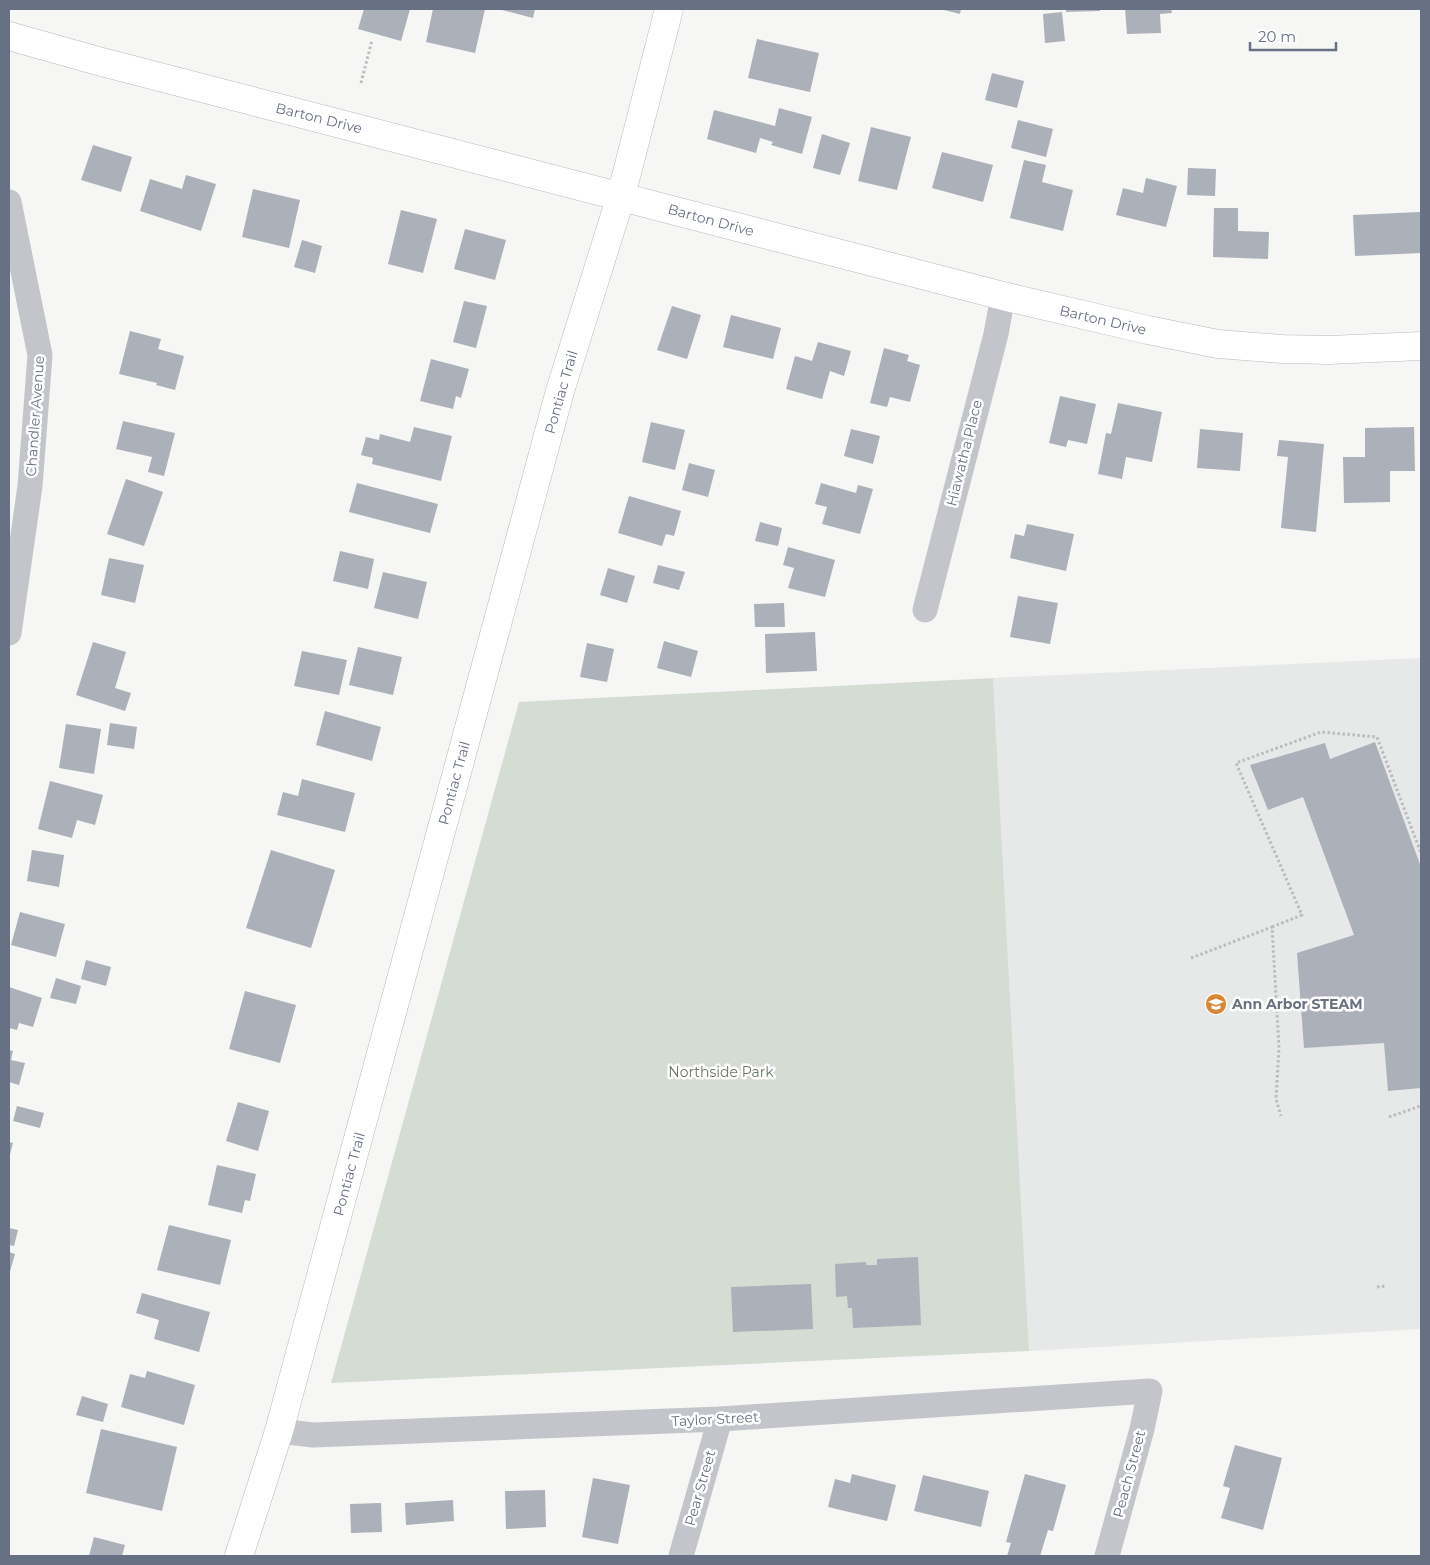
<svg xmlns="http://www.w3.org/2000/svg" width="1430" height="1565" viewBox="0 0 1430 1565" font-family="Montserrat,sans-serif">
<rect width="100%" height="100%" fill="#f6f7f4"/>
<path fill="#e7e8e8" d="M 1421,658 L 1421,1329 L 1029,1351 L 993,678 Z"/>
<path fill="#d5dcd4" d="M 993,678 L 1029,1351 L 331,1383 L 519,702 Z"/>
<g fill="#acb0b8">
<path d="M 364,9 L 410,9 L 401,41 L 358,29 Z"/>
<path d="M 433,9 L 485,9 L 475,53 L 426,42 Z"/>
<path d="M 498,9 L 535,9 L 533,18 Z"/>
<path d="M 940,9 L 961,9 L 960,14 Z"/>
<path d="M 1066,9 L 1100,9 L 1100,11 L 1066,12 Z"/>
<path d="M 1125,9 L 1171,9 L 1172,13 L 1160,14 L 1161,33 L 1127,34 Z"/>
<path d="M 1062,12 L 1065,41 L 1045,43 L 1043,14 Z"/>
<path d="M 757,39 L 819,53 L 810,92 L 748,78 Z"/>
<path d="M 992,73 L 1024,81 L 1017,108 L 985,100 Z"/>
<path d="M 779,108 L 812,117 L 802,154 L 771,145 L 773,142 L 760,138 L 756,153 L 707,139 L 714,110 L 775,126 Z"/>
<path d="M 1018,120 L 1053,129 L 1046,157 L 1011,148 Z"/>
<path d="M 871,127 L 911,137 L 897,190 L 858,181 Z"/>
<path d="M 822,134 L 850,143 L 840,175 L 813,168 Z"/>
<path d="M 93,145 L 132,157 L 121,192 L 81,180 Z"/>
<path d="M 942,152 L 993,165 L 983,202 L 932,188 Z"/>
<path d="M 1024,160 L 1046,165 L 1042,182 L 1073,190 L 1063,231 L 1010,218 Z"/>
<path d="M 1188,168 L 1216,169 L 1215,196 L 1187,195 Z"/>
<path d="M 186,175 L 216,184 L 201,231 L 140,211 L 150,179 L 182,189 Z"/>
<path d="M 1146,178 L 1177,186 L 1166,227 L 1116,215 L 1123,188 L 1143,193 Z"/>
<path d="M 253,189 L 300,200 L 289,248 L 242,237 Z"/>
<path d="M 1214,208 L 1238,208 L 1238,231 L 1269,232 L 1268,259 L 1213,257 Z"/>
<path d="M 401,210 L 437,219 L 423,273 L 388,264 Z"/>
<path d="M 1420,212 L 1421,253 L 1355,256 L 1353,215 Z"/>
<path d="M 465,229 L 506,240 L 495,280 L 454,269 Z"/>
<path d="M 302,240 L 322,246 L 315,273 L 294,267 Z"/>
<path d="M 464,301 L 487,306 L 476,348 L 453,342 Z"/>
<path d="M 672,306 L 701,315 L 687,359 L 657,350 Z"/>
<path d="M 731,315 L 781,328 L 773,359 L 723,347 Z"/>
<path d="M 130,331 L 161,339 L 158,349 L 184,356 L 175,390 L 156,385 L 157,383 L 119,374 Z"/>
<path d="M 818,342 L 851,351 L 844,376 L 830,371 L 822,399 L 786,389 L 795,356 L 812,361 Z"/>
<path d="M 884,348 L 909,355 L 907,361 L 920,365 L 910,402 L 890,397 L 887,407 L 870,403 Z"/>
<path d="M 431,359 L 469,369 L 461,398 L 456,396 L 453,409 L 420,401 Z"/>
<path d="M 1060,396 L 1096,404 L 1087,444 L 1068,440 L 1066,447 L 1049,443 Z"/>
<path d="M 1118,403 L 1162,412 L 1152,462 L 1126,457 L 1122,479 L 1098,474 L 1106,433 L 1111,434 Z"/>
<path d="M 123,421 L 175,433 L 164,476 L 148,472 L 152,457 L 116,449 Z"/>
<path d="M 651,422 L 685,430 L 675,470 L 642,462 Z"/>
<path d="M 414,427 L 452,436 L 441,481 L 372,464 L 373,458 L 361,455 L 366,437 L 379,440 L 380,434 L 410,442 Z"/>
<path d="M 1414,427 L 1415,471 L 1390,471 L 1390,502 L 1344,503 L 1343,457 L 1365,457 L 1365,428 Z"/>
<path d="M 851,429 L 880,436 L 873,464 L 844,456 Z"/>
<path d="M 1200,429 L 1243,433 L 1240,471 L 1197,468 Z"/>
<path d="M 1279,440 L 1324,444 L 1316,532 L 1281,528 L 1288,457 L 1277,456 Z"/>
<path d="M 689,463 L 715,470 L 708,497 L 682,490 Z"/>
<path d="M 126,479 L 163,492 L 144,546 L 107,534 Z"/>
<path d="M 357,483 L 438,504 L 430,533 L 349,512 Z"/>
<path d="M 821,483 L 856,493 L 858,485 L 873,489 L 860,534 L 822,524 L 827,507 L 815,504 Z"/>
<path d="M 629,496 L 681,511 L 674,536 L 666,534 L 662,546 L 618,533 Z"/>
<path d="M 760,522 L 782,528 L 778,546 L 755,541 Z"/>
<path d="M 1027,524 L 1074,534 L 1066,571 L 1010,558 L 1015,534 L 1024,536 Z"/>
<path d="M 788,547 L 835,560 L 825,597 L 788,588 L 794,568 L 783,565 Z"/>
<path d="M 340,551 L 374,559 L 368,589 L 333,581 Z"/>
<path d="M 109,558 L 144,565 L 135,603 L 101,595 Z"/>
<path d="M 658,565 L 685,572 L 679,590 L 653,583 Z"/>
<path d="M 608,568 L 635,576 L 627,603 L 600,595 Z"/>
<path d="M 383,572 L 427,582 L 418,619 L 374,608 Z"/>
<path d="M 1018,596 L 1058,603 L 1050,644 L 1010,637 Z"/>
<path d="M 784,603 L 785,627 L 755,627 L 754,604 Z"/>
<path d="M 815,632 L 817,671 L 766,673 L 765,634 Z"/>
<path d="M 664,641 L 698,651 L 691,677 L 657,668 Z"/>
<path d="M 93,642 L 126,652 L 115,688 L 131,693 L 125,711 L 76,695 Z"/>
<path d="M 587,643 L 614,649 L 607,682 L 580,677 Z"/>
<path d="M 358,647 L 402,657 L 393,695 L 349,685 Z"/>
<path d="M 302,651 L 347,660 L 339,695 L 294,686 Z"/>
<path d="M 325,711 L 381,727 L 372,761 L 316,745 Z"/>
<path d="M 110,723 L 137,727 L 134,749 L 107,745 Z"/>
<path d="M 66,724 L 101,729 L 94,774 L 59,768 Z"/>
<path d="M 1375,742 L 1421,867 L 1421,1088 L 1388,1091 L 1384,1043 L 1304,1048 L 1297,953 L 1354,935 L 1303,797 L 1268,810 L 1250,765 L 1325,743 L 1330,759 Z"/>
<path d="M 302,779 L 355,793 L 345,832 L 277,815 L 283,792 L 298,796 Z"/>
<path d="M 50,781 L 103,795 L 95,825 L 77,820 L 72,838 L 38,829 Z"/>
<path d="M 32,850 L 64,855 L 59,887 L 27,881 Z"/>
<path d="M 271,850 L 335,870 L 311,948 L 246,928 Z"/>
<path d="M 20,912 L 65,924 L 56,957 L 11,945 Z"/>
<path d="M 86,960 L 111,967 L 106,986 L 81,979 Z"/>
<path d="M 56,978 L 81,986 L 76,1004 L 50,998 Z"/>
<path d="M 9,987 L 42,998 L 33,1027 L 19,1023 L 17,1030 L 9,1028 Z"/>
<path d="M 245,991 L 296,1005 L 280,1063 L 229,1049 Z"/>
<path d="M 9,1050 L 13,1051 L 11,1060 L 25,1063 L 19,1085 L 9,1082 Z"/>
<path d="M 238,1102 L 269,1111 L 258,1151 L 226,1141 Z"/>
<path d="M 17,1106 L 44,1113 L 40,1128 L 13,1121 Z"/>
<path d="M 9,1142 L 13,1143 L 9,1158 Z"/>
<path d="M 217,1165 L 256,1174 L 250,1201 L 245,1200 L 242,1213 L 208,1205 Z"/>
<path d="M 169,1225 L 231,1240 L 220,1285 L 157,1270 Z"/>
<path d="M 9,1228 L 18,1230 L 14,1246 L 9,1245 Z"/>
<path d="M 9,1252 L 15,1254 L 9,1275 Z"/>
<path d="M 918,1257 L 921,1325 L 853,1328 L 852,1308 L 848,1308 L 847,1296 L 836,1297 L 835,1264 L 866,1262 L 866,1265 L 877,1265 L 877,1259 Z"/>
<path d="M 811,1284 L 813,1329 L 733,1332 L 731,1287 Z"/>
<path d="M 142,1293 L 210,1312 L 199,1352 L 154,1339 L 159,1320 L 136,1313 Z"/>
<path d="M 147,1371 L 195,1385 L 184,1425 L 121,1407 L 130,1374 L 145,1378 Z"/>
<path d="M 82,1396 L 108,1404 L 103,1422 L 76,1415 Z"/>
<path d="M 101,1429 L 177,1447 L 162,1511 L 86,1493 Z"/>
<path d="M 1235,1445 L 1282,1458 L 1263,1530 L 1221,1518 L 1230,1488 L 1223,1486 Z"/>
<path d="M 852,1474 L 896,1485 L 887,1521 L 828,1507 L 835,1479 L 850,1483 Z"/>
<path d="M 1025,1474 L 1066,1485 L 1053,1531 L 1048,1530 L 1040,1556 L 1007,1556 L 1011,1543 L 1006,1542 Z"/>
<path d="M 923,1475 L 989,1491 L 981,1527 L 914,1511 Z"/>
<path d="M 593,1478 L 630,1485 L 618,1544 L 582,1537 Z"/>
<path d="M 545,1490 L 546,1527 L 506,1529 L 505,1491 Z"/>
<path d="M 453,1500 L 454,1521 L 406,1525 L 405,1503 Z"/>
<path d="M 381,1503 L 382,1532 L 351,1533 L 350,1504 Z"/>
<path d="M 94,1537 L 125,1545 L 122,1556 L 89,1556 Z"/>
</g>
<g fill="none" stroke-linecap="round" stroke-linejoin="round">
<g stroke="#b6b8be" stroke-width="29">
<g id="secondary">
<path d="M 9,36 L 98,61 L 1003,296 L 1148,330 L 1218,344 L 1282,349 L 1329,350 L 1421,346"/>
<path d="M 239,1556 L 279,1431 L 560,391 L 621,196 L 669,9"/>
</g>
</g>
<g stroke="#bbbcc0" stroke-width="3" stroke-dasharray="2.5 2.5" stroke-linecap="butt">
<path d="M 361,83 L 372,40"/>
<path d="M 1272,927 L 1302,915 L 1236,763 L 1321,732 L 1377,737 L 1421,853"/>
<path d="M 1191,958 L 1272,927 L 1279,1048 L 1276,1099 L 1281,1116"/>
<path d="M 1389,1117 L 1420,1106"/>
<path d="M 1377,1287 L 1387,1286"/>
</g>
<g stroke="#c3c5ca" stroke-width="25">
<path d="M 9,202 L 40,355 L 30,486 L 9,633"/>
<path d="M 925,610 L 996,334 L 1003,296"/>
<path d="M 279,1431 L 313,1435 L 720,1419 L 1150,1391 L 1142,1429 L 1107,1556"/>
<path d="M 681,1556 L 720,1419"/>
</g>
<use href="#secondary" stroke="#fff" stroke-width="28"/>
</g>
<defs>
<g id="school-disc" transform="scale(1.125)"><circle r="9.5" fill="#d88834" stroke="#fff"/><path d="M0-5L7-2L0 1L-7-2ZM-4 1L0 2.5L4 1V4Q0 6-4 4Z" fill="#fff"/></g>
</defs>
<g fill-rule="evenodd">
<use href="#school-disc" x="1216" y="1004"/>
</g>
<g text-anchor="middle" stroke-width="5" stroke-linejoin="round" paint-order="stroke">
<g font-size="14" fill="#687083" stroke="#fff">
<text transform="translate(319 118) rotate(14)" y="5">Barton Drive</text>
<text transform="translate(711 220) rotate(15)" y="5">Barton Drive</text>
<text transform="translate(1103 320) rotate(13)" y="5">Barton Drive</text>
<text transform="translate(561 392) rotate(-74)" y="5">Pontiac Trail</text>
<text transform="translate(35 416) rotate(-86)" y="5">Chandler Avenue</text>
<text transform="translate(964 453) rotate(-76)" y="5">Hiawatha Place</text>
<text transform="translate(454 783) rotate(-75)" y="5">Pontiac Trail</text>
<text transform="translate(349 1174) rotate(-75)" y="5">Pontiac Trail</text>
<text transform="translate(715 1419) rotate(-3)" y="5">Taylor Street</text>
<text transform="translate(1129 1474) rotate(-75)" y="5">Peach Street</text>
<text transform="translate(700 1488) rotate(-74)" y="5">Pear Street</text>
</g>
<g font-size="14" font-weight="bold" fill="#687083" stroke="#fff" text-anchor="start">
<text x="1232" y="1009">Ann Arbor STEAM</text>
</g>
<g font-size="14" fill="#677b68" stroke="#fff">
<text x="721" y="1077">Northside Park</text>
</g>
</g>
<rect width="1430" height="1565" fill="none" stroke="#687083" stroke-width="20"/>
<path d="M1250 42v8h86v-8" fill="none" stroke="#687083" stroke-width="2.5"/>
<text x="1258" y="42" font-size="15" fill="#687083" stroke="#ffffff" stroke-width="4" paint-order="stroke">20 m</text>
</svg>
